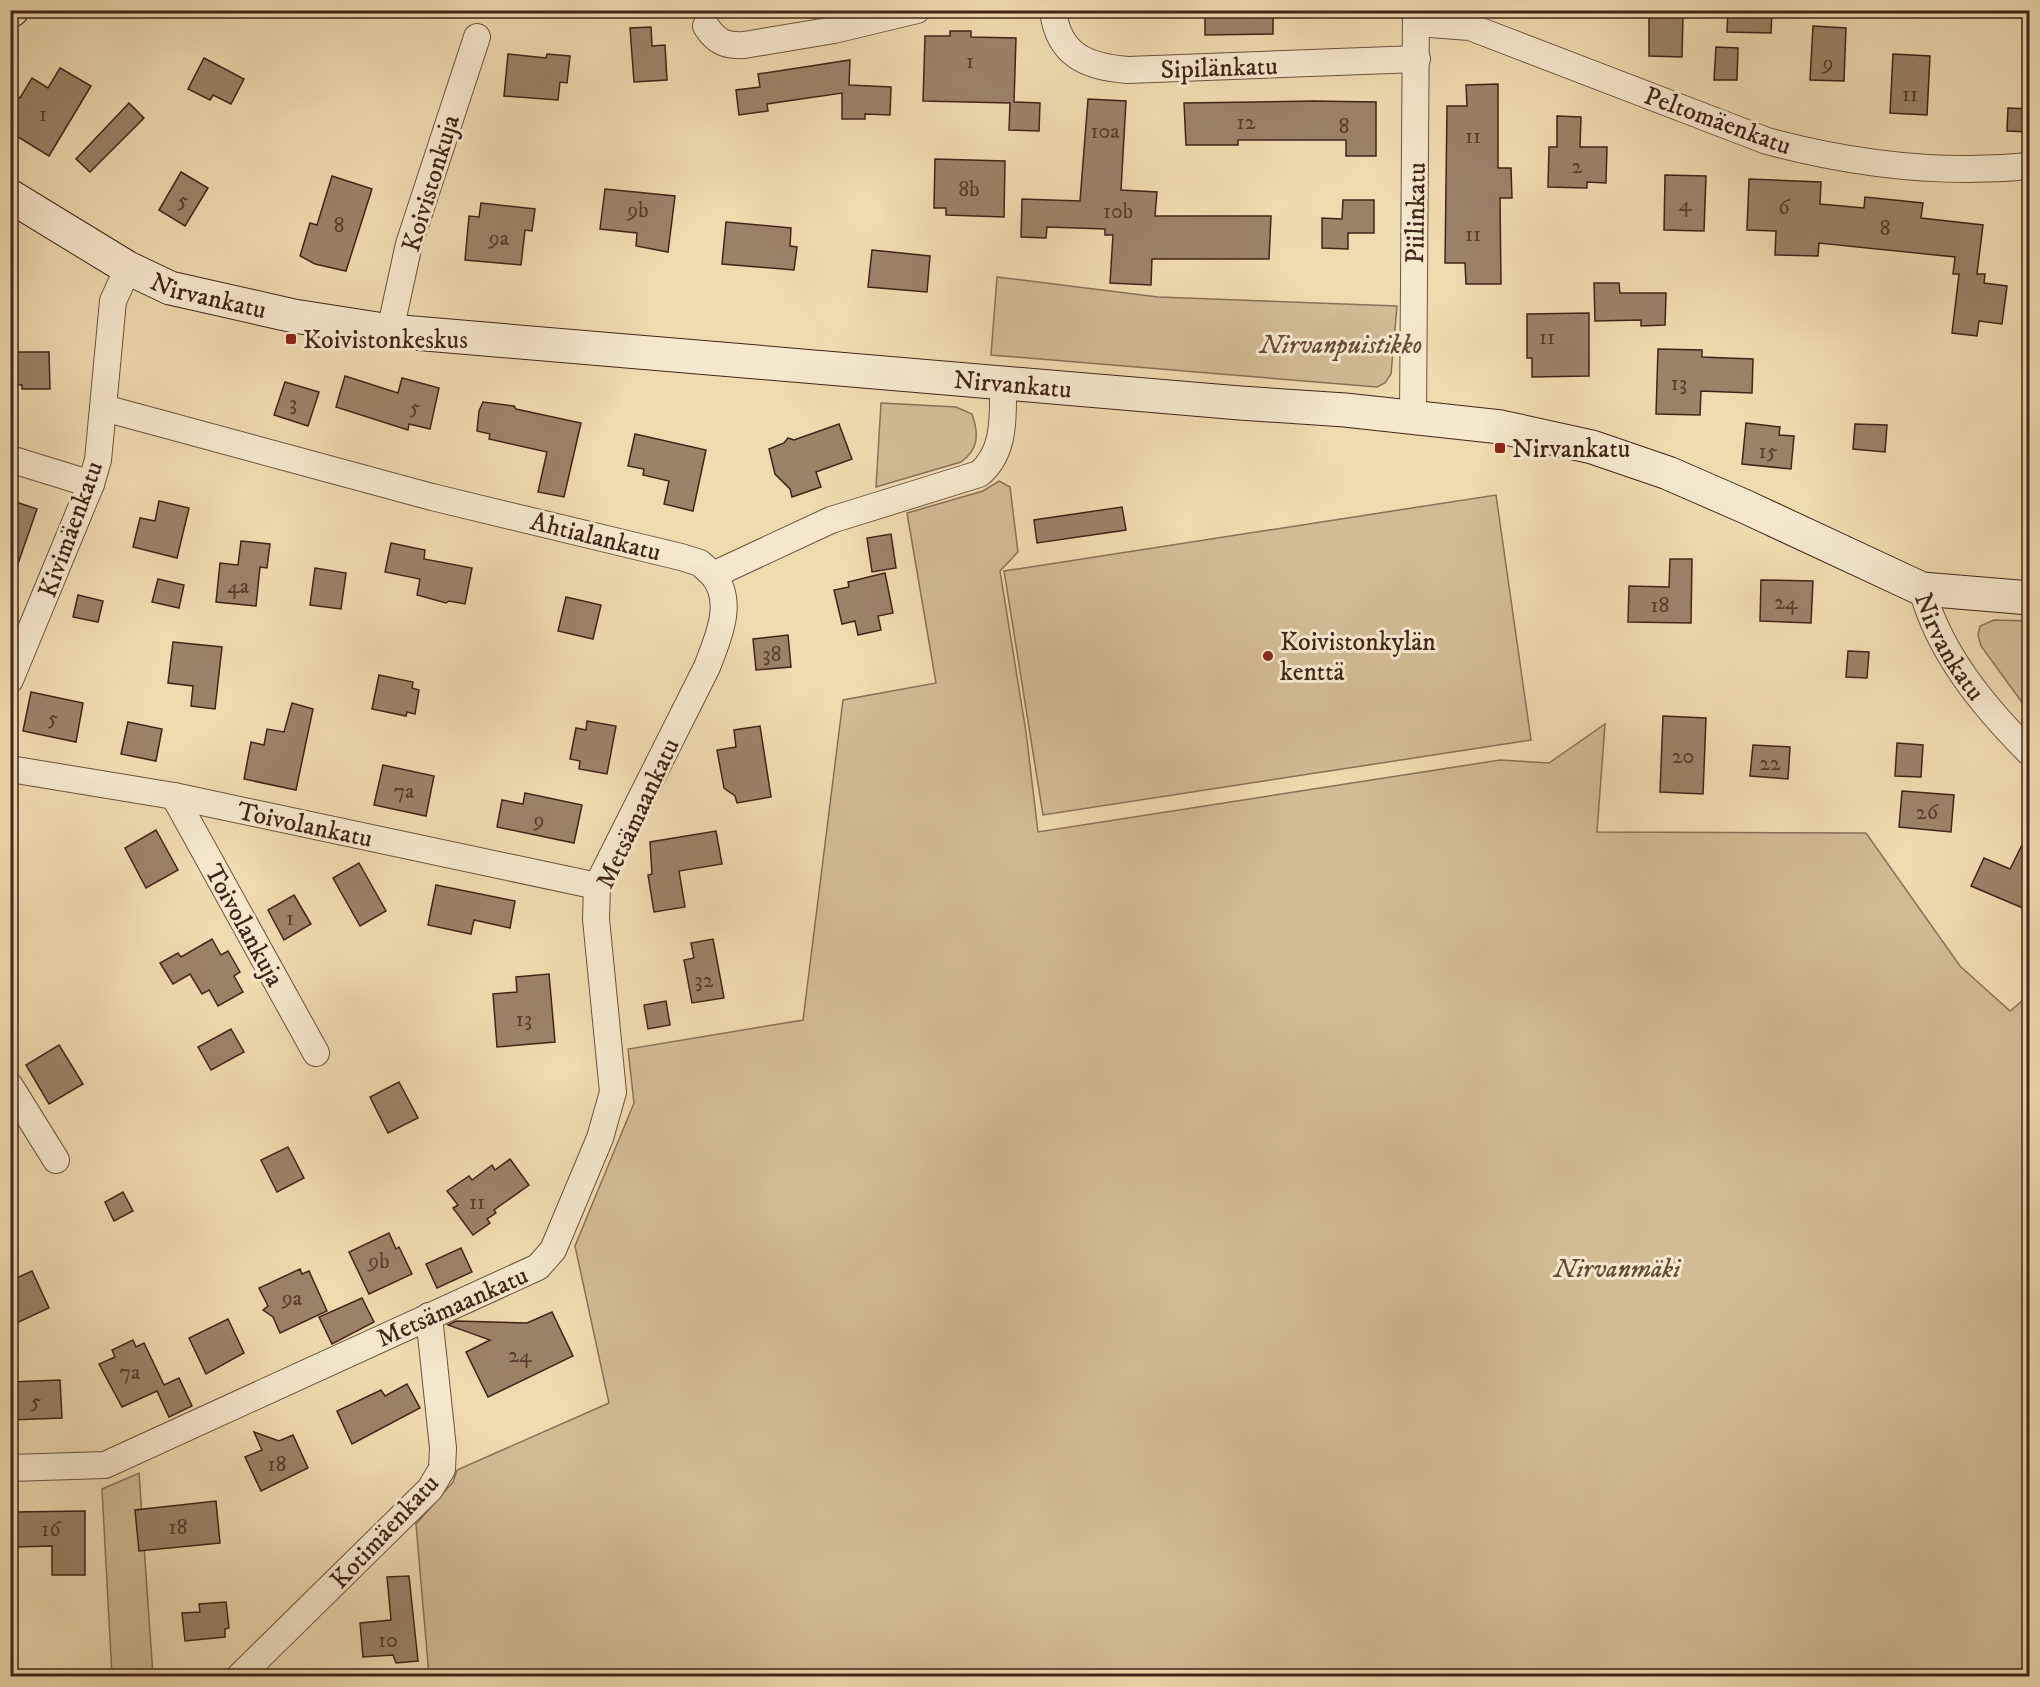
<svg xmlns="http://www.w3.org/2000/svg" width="2040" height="1687" viewBox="0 0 2040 1687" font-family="'IM FELL DW Pica',serif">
<rect width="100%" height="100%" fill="#efdbb0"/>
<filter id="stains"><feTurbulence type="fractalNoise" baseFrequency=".00333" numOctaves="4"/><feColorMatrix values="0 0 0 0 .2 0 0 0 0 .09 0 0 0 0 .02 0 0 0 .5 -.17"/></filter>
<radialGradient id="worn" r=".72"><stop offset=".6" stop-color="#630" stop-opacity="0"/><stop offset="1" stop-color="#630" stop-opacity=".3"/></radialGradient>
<g fill="#d1bc96" stroke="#897058" stroke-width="1.5">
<path d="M 997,277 L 1158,297 L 1397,306 L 1391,374 L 1385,383 L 1377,387 L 991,355 Z"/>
<path d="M 881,403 L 956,407 L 972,414 C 979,434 979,449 961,462 L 876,487 Z"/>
<path d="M 999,481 L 1010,487 L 1018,552 L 1000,571 L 1026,732 L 1038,832 L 1500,760 L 1549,763 L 1605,724 L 1597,832 L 1866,833 L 1960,966 L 2010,1011 L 2029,995 L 2029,1676 L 429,1676 L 416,1524 L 453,1482 L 457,1470 L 609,1403 L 575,1246 L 634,1103 L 628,1049 L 803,1020 L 843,700 L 936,683 L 907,513 L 983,491 Z"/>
<path d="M 1496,495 L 1531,740 L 1043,815 L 1004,571 Z"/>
<path d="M 1994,620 L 2029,621 L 2029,712 L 1981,646 L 1978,635 L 1980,626 Z"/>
<path d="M 139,1473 L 153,1676 L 112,1676 L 102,1489 Z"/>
</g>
<g fill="#9b8368" stroke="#412419" stroke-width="1.5">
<path d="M 1205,10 L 1273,10 L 1273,34 L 1205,35 Z"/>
<path d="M 1728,10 L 1772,10 L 1771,33 L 1727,32 Z"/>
<path d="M 1649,17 L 1683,17 L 1682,57 L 1649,56 Z"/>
<path d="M 1813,26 L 1846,28 L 1844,81 L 1810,80 Z"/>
<path d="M 651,27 L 652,46 L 665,45 L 667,80 L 634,82 L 630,28 Z"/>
<path d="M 950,31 L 971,31 L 971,37 L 1016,38 L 1014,102 L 1040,103 L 1039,131 L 1009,130 L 1010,103 L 923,101 L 925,36 L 950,36 Z"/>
<path d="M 1716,47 L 1738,48 L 1737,80 L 1714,80 Z"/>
<path d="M 508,54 L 546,58 L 547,54 L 570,56 L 567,83 L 560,82 L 558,100 L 504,96 Z"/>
<path d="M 1893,54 L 1930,56 L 1927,115 L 1890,113 Z"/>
<path d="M 204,58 L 244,79 L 231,104 L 213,95 L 210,100 L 188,89 Z"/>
<path d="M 850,60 L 849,85 L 891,87 L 890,115 L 865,114 L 865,119 L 842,119 L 842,93 L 767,104 L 768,111 L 739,115 L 736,90 L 760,87 L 758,74 Z"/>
<path d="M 60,68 L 91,86 L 49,156 L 10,132 L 10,92 L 20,98 L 32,78 L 48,88 Z"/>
<path d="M 1498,84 L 1498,168 L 1511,168 L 1512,198 L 1500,198 L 1501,284 L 1466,284 L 1465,263 L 1445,263 L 1447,106 L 1467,106 L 1466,85 Z"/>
<path d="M 1088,99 L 1126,101 L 1121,190 L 1157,192 L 1155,216 L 1271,216 L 1269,259 L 1152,259 L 1151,285 L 1110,283 L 1113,235 L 1105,235 L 1105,229 L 1047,227 L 1046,238 L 1021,237 L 1022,199 L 1080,201 Z"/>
<path d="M 1313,101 L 1376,102 L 1376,156 L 1346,156 L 1346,140 L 1238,140 L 1238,145 L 1186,145 L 1184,103 Z"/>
<path d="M 129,103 L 144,118 L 90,172 L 76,159 Z"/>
<path d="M 2008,108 L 2030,109 L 2030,132 L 2007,131 Z"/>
<path d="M 1557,116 L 1581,117 L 1580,147 L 1607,147 L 1606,183 L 1587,182 L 1587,188 L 1548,187 L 1549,147 L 1557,147 Z"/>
<path d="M 935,159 L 1005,161 L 1004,217 L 946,215 L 946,208 L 934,208 Z"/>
<path d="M 181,172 L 208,188 L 185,226 L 159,210 Z"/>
<path d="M 1665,175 L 1706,176 L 1704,231 L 1664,230 Z"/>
<path d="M 332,176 L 372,189 L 346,271 L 315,264 L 300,256 L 310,223 L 317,225 Z"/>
<path d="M 1749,179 L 1821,182 L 1820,204 L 1864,208 L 1865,197 L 1923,203 L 1921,218 L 1983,225 L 1977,274 L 1985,274 L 1984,283 L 2007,286 L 2002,324 L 1979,321 L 1977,336 L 1952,333 L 1959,274 L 1953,274 L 1955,257 L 1819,243 L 1818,256 L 1775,255 L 1776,231 L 1747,230 Z"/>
<path d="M 605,189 L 675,196 L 668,252 L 636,246 L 637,233 L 600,229 Z"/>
<path d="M 1343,200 L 1374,200 L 1374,233 L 1348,233 L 1348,249 L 1322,248 L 1322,218 L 1342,219 Z"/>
<path d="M 481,203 L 535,209 L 532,231 L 525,230 L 521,265 L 465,260 L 469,216 L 479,217 Z"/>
<path d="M 726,222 L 791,228 L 790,246 L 797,247 L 794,270 L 722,264 Z"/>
<path d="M 872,250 L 930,256 L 927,292 L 868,287 Z"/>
<path d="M 1594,283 L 1619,283 L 1620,293 L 1666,293 L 1665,325 L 1641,326 L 1641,320 L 1595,321 Z"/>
<path d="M 1589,313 L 1589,376 L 1532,377 L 1532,358 L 1527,358 L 1527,314 Z"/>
<path d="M 1658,349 L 1702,350 L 1702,357 L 1753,359 L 1752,393 L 1701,391 L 1700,415 L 1656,414 Z"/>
<path d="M 10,352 L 49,352 L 50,389 L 22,389 L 22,385 L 10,385 Z"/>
<path d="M 345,376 L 398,393 L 402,378 L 439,388 L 430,429 L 409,424 L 408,430 L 336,407 Z"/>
<path d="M 285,382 L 319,392 L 308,426 L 274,415 Z"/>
<path d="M 483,402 L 514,406 L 516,409 L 581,423 L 564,497 L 538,492 L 547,452 L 489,439 L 490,434 L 477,431 L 479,411 Z"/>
<path d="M 1746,423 L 1780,427 L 1779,435 L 1794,436 L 1791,469 L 1742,464 Z"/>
<path d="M 839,424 L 852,459 L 816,472 L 821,487 L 792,497 L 790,489 L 775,474 L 769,449 L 784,443 L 788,438 L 794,440 Z"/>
<path d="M 1855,424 L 1887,425 L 1885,452 L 1853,449 Z"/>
<path d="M 635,434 L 706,450 L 693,511 L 664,504 L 669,481 L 643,475 L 644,469 L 628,466 Z"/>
<path d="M 10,500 L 37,509 L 14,575 L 10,574 Z"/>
<path d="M 159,501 L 189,508 L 177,558 L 133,547 L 140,518 L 155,521 Z"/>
<path d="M 1122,507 L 1126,530 L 1037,543 L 1034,520 Z"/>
<path d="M 891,534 L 896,568 L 872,572 L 867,538 Z"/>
<path d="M 241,541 L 270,544 L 267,568 L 260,567 L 256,606 L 216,602 L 220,563 L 238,565 Z"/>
<path d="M 391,543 L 425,550 L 424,559 L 472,568 L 465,604 L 449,601 L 446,603 L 417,595 L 420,579 L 385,572 Z"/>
<path d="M 1670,559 L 1692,559 L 1691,623 L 1628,622 L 1629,586 L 1669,587 Z"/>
<path d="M 315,568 L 346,573 L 341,609 L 310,605 Z"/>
<path d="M 885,573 L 893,613 L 878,616 L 881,630 L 858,635 L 855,621 L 842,624 L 834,590 L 849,587 L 848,582 Z"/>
<path d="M 158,579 L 184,585 L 179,608 L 152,602 Z"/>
<path d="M 1761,580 L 1813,581 L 1811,623 L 1760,621 Z"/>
<path d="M 78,595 L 103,601 L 98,622 L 73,617 Z"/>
<path d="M 566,597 L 601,605 L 593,639 L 558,631 Z"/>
<path d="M 788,635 L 791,667 L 756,670 L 753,639 Z"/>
<path d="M 173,642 L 222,647 L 215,709 L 191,706 L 193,686 L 168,683 Z"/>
<path d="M 1848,651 L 1869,652 L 1867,678 L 1846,677 Z"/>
<path d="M 379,675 L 413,682 L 412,688 L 419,690 L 415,714 L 407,712 L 406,716 L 372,709 Z"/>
<path d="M 31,692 L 83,703 L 76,742 L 23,731 Z"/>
<path d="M 292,703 L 313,709 L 296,790 L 244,779 L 251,742 L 264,745 L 267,729 L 284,732 Z"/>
<path d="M 1663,716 L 1706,718 L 1703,794 L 1660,792 Z"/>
<path d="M 587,721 L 616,726 L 607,774 L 579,769 L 580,761 L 570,759 L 576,728 L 586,730 Z"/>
<path d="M 128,722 L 162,729 L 156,761 L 121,754 Z"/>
<path d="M 760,726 L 771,797 L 737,803 L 735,796 L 724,788 L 717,750 L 736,747 L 734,730 Z"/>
<path d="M 1897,743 L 1923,745 L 1921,777 L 1895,776 Z"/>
<path d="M 1753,745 L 1790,747 L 1788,779 L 1750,776 Z"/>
<path d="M 383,765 L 434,776 L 426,816 L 374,805 Z"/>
<path d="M 1902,791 L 1954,795 L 1951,832 L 1899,827 Z"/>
<path d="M 525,793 L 582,805 L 574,843 L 497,827 L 502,800 L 523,804 Z"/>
<path d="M 2030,829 L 2030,911 L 1971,886 L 1984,858 L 2010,869 Z"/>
<path d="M 156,830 L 178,870 L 146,888 L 125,848 Z"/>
<path d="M 716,831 L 722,864 L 679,871 L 685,907 L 654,912 L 648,875 L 652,874 L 650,842 Z"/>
<path d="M 359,863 L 386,911 L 360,926 L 333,878 Z"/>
<path d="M 436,885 L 515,901 L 510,928 L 474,920 L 471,934 L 428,925 Z"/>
<path d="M 294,895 L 311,924 L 284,940 L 268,910 Z"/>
<path d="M 212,939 L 221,955 L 228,951 L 240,972 L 234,976 L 243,992 L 218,1006 L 209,990 L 202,994 L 190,974 L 173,984 L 160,963 L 178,953 L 181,957 Z"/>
<path d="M 713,939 L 724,998 L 692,1003 L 684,960 L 694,958 L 691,943 Z"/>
<path d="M 549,974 L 555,1042 L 497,1047 L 493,994 L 517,992 L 516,977 Z"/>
<path d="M 666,1001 L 670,1025 L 648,1029 L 644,1005 Z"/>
<path d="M 231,1029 L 244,1052 L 211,1070 L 198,1047 Z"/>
<path d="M 59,1045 L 83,1084 L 49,1104 L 26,1065 Z"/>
<path d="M 399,1082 L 418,1118 L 388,1133 L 370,1097 Z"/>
<path d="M 288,1147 L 304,1178 L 277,1192 L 261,1160 Z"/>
<path d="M 510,1159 L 529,1185 L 494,1210 L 496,1213 L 487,1219 L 490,1223 L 473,1235 L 453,1208 L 458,1205 L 447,1191 L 469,1176 L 472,1180 L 492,1165 L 495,1170 Z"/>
<path d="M 123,1192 L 133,1211 L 114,1221 L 105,1202 Z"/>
<path d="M 389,1233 L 396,1249 L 399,1247 L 412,1274 L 369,1294 L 349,1252 Z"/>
<path d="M 461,1248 L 472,1272 L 437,1288 L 426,1264 Z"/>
<path d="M 300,1269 L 302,1274 L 309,1271 L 327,1311 L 280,1333 L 273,1317 L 263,1310 L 268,1306 L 259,1288 Z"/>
<path d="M 32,1271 L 49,1308 L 10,1326 L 10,1281 Z"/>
<path d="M 362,1298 L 374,1322 L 332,1344 L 319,1317 Z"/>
<path d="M 552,1312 L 573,1356 L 488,1397 L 466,1352 L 490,1340 L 448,1325 L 456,1321 L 527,1323 Z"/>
<path d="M 228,1319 L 244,1353 L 206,1374 L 189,1338 Z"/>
<path d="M 133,1340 L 136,1347 L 144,1343 L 164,1385 L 179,1378 L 192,1406 L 169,1417 L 157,1391 L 122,1407 L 99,1364 L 115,1357 L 112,1350 Z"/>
<path d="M 60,1380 L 62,1418 L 10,1420 L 10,1382 Z"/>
<path d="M 407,1384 L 420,1408 L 352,1444 L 337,1411 L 381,1390 L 385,1396 Z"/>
<path d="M 254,1432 L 279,1441 L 293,1435 L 308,1468 L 261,1491 L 245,1457 L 262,1450 Z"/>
<path d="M 216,1501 L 220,1543 L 139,1551 L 135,1510 Z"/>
<path d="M 85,1511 L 85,1575 L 52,1575 L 52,1546 L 16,1547 L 15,1512 Z"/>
<path d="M 409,1576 L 418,1661 L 396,1663 L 393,1655 L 363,1657 L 360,1623 L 391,1620 L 387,1577 Z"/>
<path d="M 226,1602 L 229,1628 L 225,1629 L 225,1637 L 185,1641 L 182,1613 L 200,1612 L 199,1604 Z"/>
</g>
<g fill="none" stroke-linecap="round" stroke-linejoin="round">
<g stroke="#6c523f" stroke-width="28">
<g id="street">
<path d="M 1053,10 C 1058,56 1088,67 1128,70 L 1417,59"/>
<path d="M 1417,23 L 1470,27 L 1767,141 C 1853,164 1940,175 2030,166"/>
<path d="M 706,26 C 716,42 726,46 744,45 L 834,30 L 917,10"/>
<path d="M 390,331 L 409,244 L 477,37"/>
<path d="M 104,408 L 432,497 L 681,557 L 700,563 L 713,575 L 831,520 L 979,474 C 1006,452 1003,415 1003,383"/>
<path d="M 1413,416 L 1416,10"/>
<path d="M 10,459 L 91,484"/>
<path id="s1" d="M 1922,589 C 1939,653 1984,707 2030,753"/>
<path d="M 10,680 L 91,484 L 98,460 L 113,301 L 128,268"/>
<path d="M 10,769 L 174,796 L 597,886"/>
<path d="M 174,796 L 316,1053"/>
<path d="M 10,1086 L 56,1160"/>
<path d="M 10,1468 L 105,1465 L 538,1267 L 553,1250 L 600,1138 L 613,1092 L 596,919 L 597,886 L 707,667 C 718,638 735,602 713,575"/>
<path d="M 240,1676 L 430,1489 L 442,1469 L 443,1448 L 429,1316"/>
</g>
</g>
<g stroke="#412419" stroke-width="35">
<g id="secondary">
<path d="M 10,11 L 12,10"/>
<path id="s2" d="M 10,196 L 128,268 L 170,288 L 294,316 L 390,331 L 1240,403 L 1345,410 L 1501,427 L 1592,447 L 1668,473 L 1746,507 L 1922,589 L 2030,598"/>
</g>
</g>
<use href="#street" stroke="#f5e8cc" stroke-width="26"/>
<use href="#secondary" stroke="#f5e8cc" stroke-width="33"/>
</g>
<g fill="#8f2418" stroke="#f5e8cc" stroke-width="2">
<rect x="285" y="333" width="12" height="12" rx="3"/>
<rect x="1494" y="442" width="12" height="12" rx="3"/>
<circle cx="1268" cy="656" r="6"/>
</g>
<g text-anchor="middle" stroke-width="6" stroke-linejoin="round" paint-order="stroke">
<g font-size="22" fill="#583c2d">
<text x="970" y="68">1</text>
<text x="1828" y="70">9</text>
<text x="1910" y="101">11</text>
<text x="43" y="121">1</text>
<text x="1246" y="129">12</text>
<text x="1344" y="133">8</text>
<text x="1105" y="138">10a</text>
<text x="1473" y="143">11</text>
<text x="1577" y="173">2</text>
<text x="969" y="196">8b</text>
<text x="183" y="207">5</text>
<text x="1685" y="211">4</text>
<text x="1784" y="214">6</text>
<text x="638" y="217">9b</text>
<text x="1118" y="218">10b</text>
<text x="339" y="232">8</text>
<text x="1885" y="235">8</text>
<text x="1473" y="241">11</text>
<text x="499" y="245">9a</text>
<text x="1547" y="344">11</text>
<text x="1679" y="390">13</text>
<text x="293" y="410">3</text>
<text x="415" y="414">5</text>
<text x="1768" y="458">15</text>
<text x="238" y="593">4a</text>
<text x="1786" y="609">24</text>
<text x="1660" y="612">18</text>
<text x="772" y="661">38</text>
<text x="53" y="725">5</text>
<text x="1683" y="763">20</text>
<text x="1770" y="770">22</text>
<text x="404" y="798">7a</text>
<text x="1927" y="819">26</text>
<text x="539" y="827">9</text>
<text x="290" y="925">1</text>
<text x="704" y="987">32</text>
<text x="524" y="1026">13</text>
<text x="477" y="1209">11</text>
<text x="379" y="1268">9b</text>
<text x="292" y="1305">9a</text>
<text x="520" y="1362">24</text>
<text x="130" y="1379">7a</text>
<text x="36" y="1408">5</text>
<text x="277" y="1471">18</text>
<text x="178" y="1534">18</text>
<text x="51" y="1536">16</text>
<text x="388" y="1647">10</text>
</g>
<g font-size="26" fill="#412419" stroke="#f5e8cc">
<text transform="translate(1219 67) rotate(-2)" y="9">Sipilänkatu</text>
<text transform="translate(1718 120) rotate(20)" y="9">Peltomäenkatu</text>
<text transform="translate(430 183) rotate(-73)" y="9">Koivistonkuja</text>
<text transform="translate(1415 213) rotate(-89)" y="9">Piilinkatu</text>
<text dy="9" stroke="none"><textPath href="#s2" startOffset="224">Nirvankatu</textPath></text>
<text dy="9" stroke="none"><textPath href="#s2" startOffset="1034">Nirvankatu</textPath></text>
<text transform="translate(70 529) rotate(-70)" y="9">Kivimäenkatu</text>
<text transform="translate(596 536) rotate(14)" y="9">Ahtialankatu</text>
<text dy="9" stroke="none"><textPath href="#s1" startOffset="64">Nirvankatu</textPath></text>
<text transform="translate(637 813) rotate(-65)" y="9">Metsämaankatu</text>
<text transform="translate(305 824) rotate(12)" y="9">Toivolankatu</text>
<text transform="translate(245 925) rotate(61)" y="9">Toivolankuja</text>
<text transform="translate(452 1306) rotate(-24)" y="9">Metsämaankatu</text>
<text transform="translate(384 1531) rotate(-47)" y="9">Kotimäenkatu</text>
</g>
<g font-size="26" fill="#412419" stroke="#f5e8cc" text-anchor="start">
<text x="303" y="348">Koivistonkeskus</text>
<text x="1512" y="457">Nirvankatu</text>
<text x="1280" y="650">Koivistonkylän<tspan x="1280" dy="30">kenttä</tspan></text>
</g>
<g font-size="26" font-style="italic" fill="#654a38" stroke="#f5e8cc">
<text x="1341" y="353">Nirvanpuistikko</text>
<text x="1617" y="1277">Nirvanmäki</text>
</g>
</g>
<rect width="2040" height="1687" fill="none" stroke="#efdbb0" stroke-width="36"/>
<rect x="12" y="12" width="2016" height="1663" fill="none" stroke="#412419" stroke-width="3"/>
<rect x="18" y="18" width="2004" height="1651" fill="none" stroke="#412419" stroke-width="1.5"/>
<rect width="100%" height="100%" filter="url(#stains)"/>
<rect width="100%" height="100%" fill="url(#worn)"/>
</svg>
